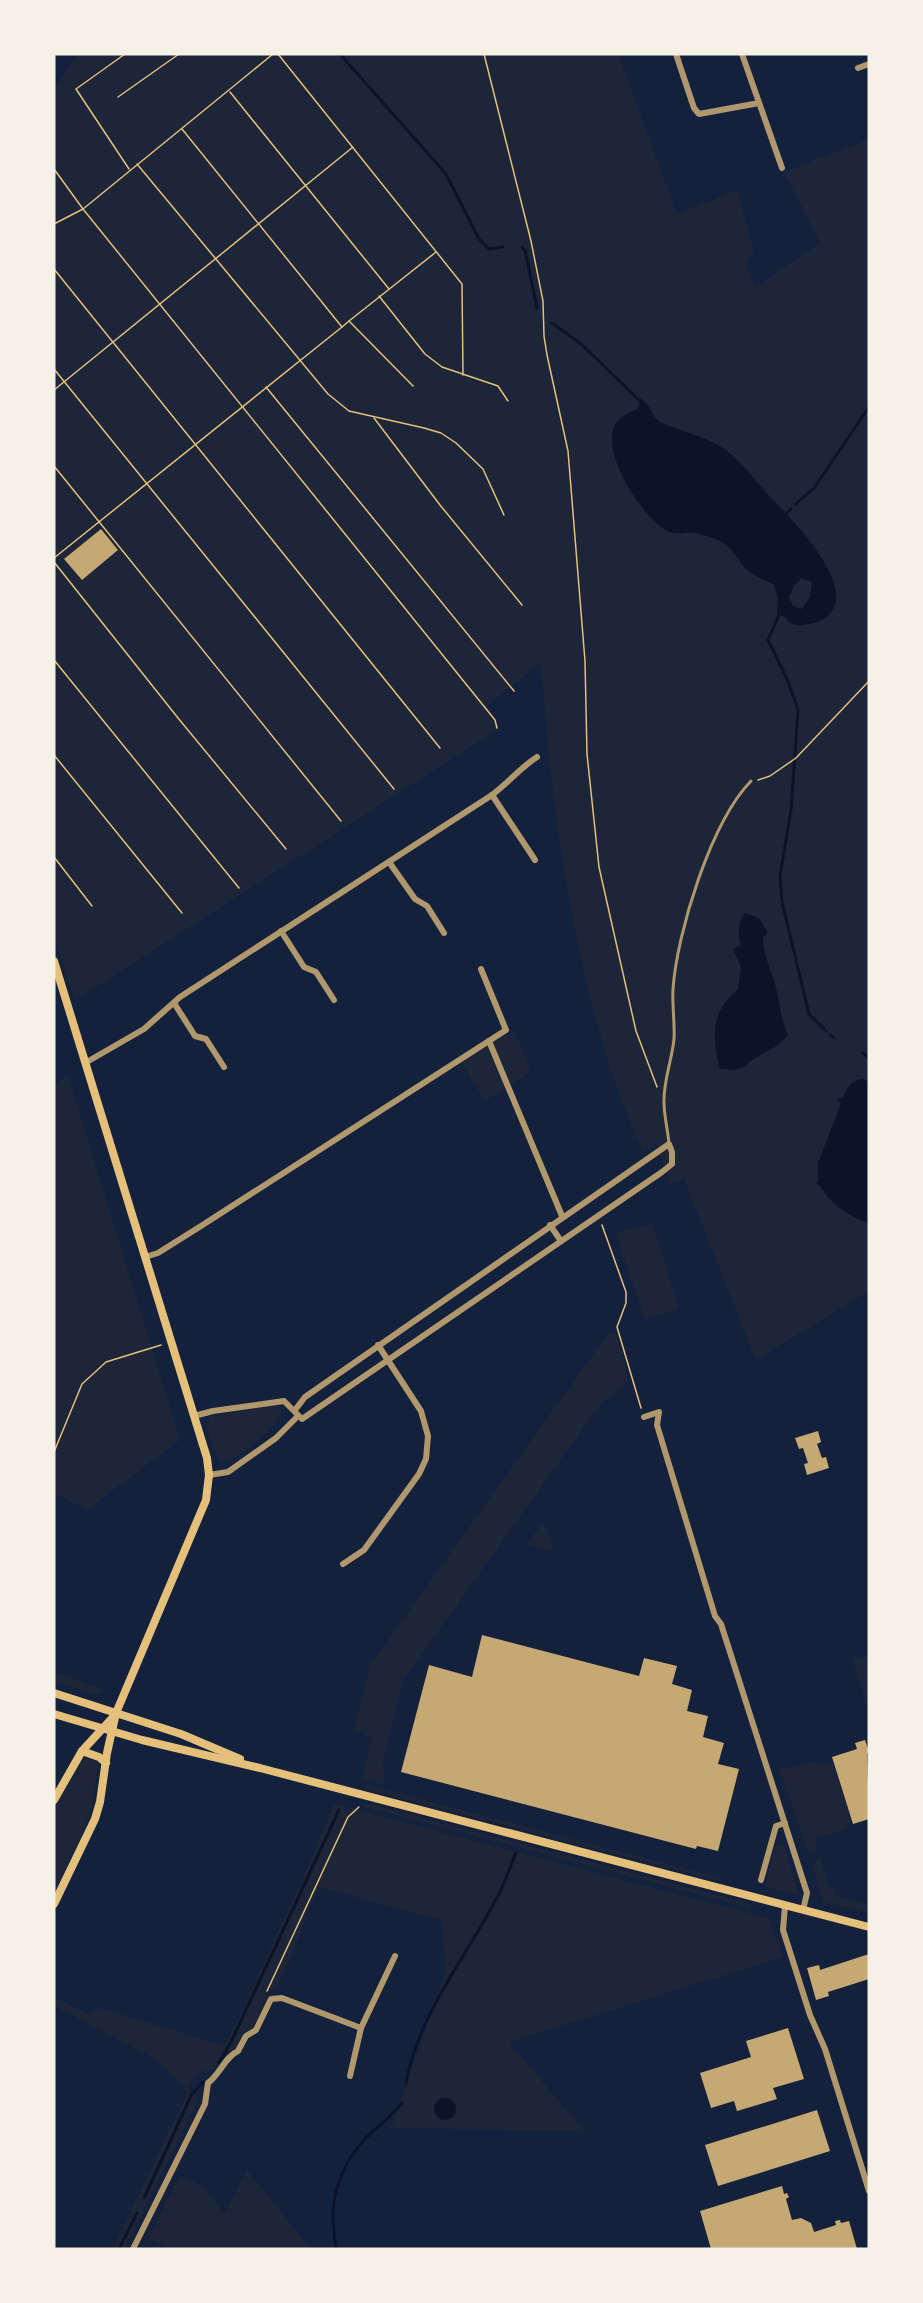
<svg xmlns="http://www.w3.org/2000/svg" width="923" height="2303" viewBox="0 0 923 2303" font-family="Bitter,serif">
<rect width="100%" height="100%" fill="#14213d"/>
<g fill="#1d2539">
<path d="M 78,54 L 618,54 L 677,214 L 737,190 L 754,251 L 746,266 L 755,287 L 820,243 L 784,172 L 869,139 L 869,1291 L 756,1360 L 684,1179 L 671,1184 L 657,1142 L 643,1153 C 632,1125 619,1097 610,1068 C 569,936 551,799 541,662 L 487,706 L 492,713 L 489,715 L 496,723 L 497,730 L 74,1001 L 54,935 L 54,88 Z"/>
<path d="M 514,1030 L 531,1071 L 485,1101 L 461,1062 Z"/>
<path d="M 68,1076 L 180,1440 L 88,1509 L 54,1494 L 54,1084 Z"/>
<path d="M 652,1223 L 679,1308 L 645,1319 L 616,1234 Z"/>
<path d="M 616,1333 L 625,1362 L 628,1384 L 602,1402 L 404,1679 L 383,1762 L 385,1785 L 362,1778 L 372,1739 L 354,1729 L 371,1664 L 607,1335 Z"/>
<path d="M 278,1405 L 282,1408 C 281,1426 234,1466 218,1461 L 206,1427 L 210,1416 Z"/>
<path d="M 544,1522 L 554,1551 L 526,1544 Z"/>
<path d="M 869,1656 L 869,1710 L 852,1658 Z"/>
<path d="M 54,1671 L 107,1691 L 97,1695 L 54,1682 Z"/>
<path d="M 90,1758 L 96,1761 L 98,1767 L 90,1815 L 54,1895 L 54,1809 L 81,1761 Z"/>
<path d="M 815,1761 L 816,1764 L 823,1765 L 832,1762 L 851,1821 L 846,1823 L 848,1828 L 815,1839 L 818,1850 L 809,1853 L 779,1768 L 795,1767 Z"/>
<path d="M 367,1785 L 720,1878 L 720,1881 L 366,1789 Z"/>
<path d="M 366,1803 L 751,1904 L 750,1908 L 365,1807 Z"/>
<path d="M 334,1804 L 768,1918 L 783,1957 L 509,2042 L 584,2131 L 391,2128 L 446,1971 L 441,1920 L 319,1887 L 304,1919 L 303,1928 L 276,1989 L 270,1990 L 253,2027 L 244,2032 L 236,2048 L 227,2051 L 214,2070 C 196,2070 195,2076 188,2091 L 197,2097 L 198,2101 L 125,2249 L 113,2249 L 188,2091 L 158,2060 L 54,2006 L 54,1997 L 89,2015 L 101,2008 L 224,2046 L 240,2016 L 295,1894 L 300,1886 Z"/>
<path d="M 778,1844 L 784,1846 L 798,1891 L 797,1895 L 765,1887 L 775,1847 Z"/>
<path d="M 821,1860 L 829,1887 L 836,1886 L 835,1896 L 869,1905 L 869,1913 L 823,1902 L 812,1863 Z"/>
<path d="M 247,2170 L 311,2249 L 169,2249 L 148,2238 L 180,2175 L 202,2186 L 225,2214 Z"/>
</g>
<g fill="#0b132b" fill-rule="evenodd">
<path d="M 640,398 C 652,406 650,415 661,423 C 684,432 713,438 732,455 C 749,471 763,490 779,506 C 799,527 851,582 832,611 C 826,619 818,623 809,624 C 798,626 791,627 785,617 L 781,616 L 777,619 L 778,599 L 774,585 C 766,581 757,577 750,572 C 740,565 735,551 725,544 C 719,539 703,535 695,533 C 685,532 677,536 667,531 C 643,518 600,453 615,425 C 619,417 630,412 638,409 ZM 801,578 L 812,582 L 810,597 L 802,609 L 793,606 L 789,597 L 794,586 Z"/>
<path d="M 745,913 L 759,918 L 768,933 L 763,937 C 763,955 770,967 775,984 C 780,1001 780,1018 788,1035 L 777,1046 L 750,1061 L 745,1067 L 734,1070 L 720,1069 C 712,1036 710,1013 738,989 L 741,967 L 733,949 L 741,945 C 737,936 738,921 745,913 Z"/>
<path d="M 862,1079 L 869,1082 L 869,1223 C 853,1218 839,1210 828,1197 C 823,1192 821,1185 816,1184 L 818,1182 L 818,1163 L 841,1104 L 837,1101 L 838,1098 L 843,1098 C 846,1089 851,1080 862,1079 Z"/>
<circle cx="445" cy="2109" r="11"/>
</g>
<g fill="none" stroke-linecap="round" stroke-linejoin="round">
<g stroke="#0b132b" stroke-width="3">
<path d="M 340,54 L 446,174 L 479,239 L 489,249 L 503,247"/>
<path d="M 522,247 L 525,250 L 537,308"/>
<path d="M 552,323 L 581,344 L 640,401"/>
<path d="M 796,504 L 814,488 L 869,407"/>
<path d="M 784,516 L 791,509"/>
<path d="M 778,617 L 768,640 L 788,681 L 798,710 L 791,810 L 780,876 L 782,902 L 809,1014 L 826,1031"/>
<path d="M 830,1035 L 834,1038"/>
<path d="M 863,1053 L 869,1058"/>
<path d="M 219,2063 L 232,2040 L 339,1810"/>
<path d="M 406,2083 C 419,2012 468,1955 500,1892 C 506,1880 510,1866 516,1853"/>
<path d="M 144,2198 L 192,2094 L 203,2082"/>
<path d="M 119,2249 L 137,2213"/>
<path d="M 336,2249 C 335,2238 333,2227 333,2216 C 333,2189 346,2158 365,2139 C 378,2126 391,2117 402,2103"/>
</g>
</g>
<g fill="#c6a872">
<path d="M 101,529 L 118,550 L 82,580 L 64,559 Z"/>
<path d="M 818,1431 L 821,1442 L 817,1444 L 822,1458 L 826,1457 L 829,1468 L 807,1475 L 804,1464 L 808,1463 L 803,1448 L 799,1449 L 795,1438 Z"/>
<path d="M 482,1635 L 639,1676 L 644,1658 L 677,1666 L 672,1684 L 692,1690 L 687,1711 L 708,1716 L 703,1737 L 724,1743 L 718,1764 L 739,1769 L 718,1851 L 697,1846 L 696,1849 L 401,1772 L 429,1665 L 472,1677 Z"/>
<path d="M 865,1740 L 869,1752 L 867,1754 L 869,1819 L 853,1824 L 832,1757 L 857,1749 L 855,1743 Z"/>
<path d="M 869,1954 L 869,1979 L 828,1992 L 829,1996 L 816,2000 L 807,1968 L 819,1965 L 820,1970 Z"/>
<path d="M 788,2028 L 804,2079 L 773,2088 L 777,2099 L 737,2111 L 734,2101 L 711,2108 L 700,2073 L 751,2057 L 746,2041 Z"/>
<path d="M 817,2110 L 830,2151 L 718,2186 L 705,2145 Z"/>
<path d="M 782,2186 L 784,2194 L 787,2193 L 789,2197 L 786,2199 L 792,2220 L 801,2218 L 811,2223 L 814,2232 L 836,2225 L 835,2221 L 840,2220 L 841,2223 L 849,2221 L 857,2249 L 711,2249 L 700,2211 Z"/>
</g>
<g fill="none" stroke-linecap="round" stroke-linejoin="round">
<g stroke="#e5c07b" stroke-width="1.5">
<path d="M 125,54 L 76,89 L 129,169"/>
<path d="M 278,54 L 462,284 L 463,375"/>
<path d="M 484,54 L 531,241 L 543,301 L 544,336 L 547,355 L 568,451 L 585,661 L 587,754 L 599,867 L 636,1031 L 657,1087"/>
<path d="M 230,92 L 389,289"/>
<path d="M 118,97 L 179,54"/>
<path d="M 182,129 L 342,327 L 349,321 L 413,386"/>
<path d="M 137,164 L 328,394 L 349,411 L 424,428 L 441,433 L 456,443 L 483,469 L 504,515"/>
<path d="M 54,169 L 83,209 L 495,720 L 497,728"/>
<path d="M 54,224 L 83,209 L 273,54"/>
<path d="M 54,269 L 440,748"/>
<path d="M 379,296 L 425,354 L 442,367 L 498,386 L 508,401"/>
<path d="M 349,321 L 436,252"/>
<path d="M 54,369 L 394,789"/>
<path d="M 266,387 L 514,691"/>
<path d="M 54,390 L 353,147"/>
<path d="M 374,418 L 440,505 L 522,605"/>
<path d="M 54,466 L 341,821"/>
<path d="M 54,558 L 342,327"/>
<path d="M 54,562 L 178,718 L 286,849"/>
<path d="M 54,660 L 239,888"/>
<path d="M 54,755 L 182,913"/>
<path d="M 758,780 L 770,776 L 796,758 L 869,681"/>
<path d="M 54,857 L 92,906"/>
<path d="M 602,1225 L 626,1292 L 626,1303 L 617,1327 L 641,1408"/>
<path d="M 54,1452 L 82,1384 L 106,1362 L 161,1345"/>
<path d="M 267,1991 L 348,1817 L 359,1807"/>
</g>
<path stroke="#b1986c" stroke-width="3" d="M 669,1144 C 668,1130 664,1116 664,1103 C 663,1082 672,1060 674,1039 C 675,1023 672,1006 673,989 C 677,932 711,822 751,781"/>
<g stroke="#b1986c" stroke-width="6">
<path d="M 676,54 L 694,108 L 699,114 L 759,103"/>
<path d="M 742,54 L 782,168"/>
<path d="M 858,68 L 869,64"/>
<path d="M 492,795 L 535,860"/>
<path d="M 389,862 L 415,899 L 427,906 L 444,933"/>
<path d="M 281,931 L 304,967 L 316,972 L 334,1000"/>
<path d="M 174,1003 L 195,1036 L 206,1039 L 224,1067"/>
<path d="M 489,1041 L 562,1216"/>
<path d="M 85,1063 L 144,1029 L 180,997 L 492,795 C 508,783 520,768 537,757"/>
<path d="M 550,1225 L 561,1241"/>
<path d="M 145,1257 L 158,1253 L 201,1226 L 506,1030 L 481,969"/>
<path d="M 194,1416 L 213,1411 L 284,1401 L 302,1419 L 662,1172 L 672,1164 L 672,1152 L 669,1144 L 305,1397 L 295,1410"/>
<path d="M 644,1417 L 659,1412 L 657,1425 L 715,1616 L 721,1624 L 807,1893 L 803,1910"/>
<path d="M 209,1475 L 228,1472 L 276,1438 L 298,1416"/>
<path d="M 343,1564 L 364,1550 L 419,1474 L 426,1459 L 428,1436 L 421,1411 L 378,1345"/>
<path d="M 761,1880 L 776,1826 L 785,1823"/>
<path d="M 785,1906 L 783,1930 L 810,2015 L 825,2049 L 869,2191"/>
<path d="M 350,2076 L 361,2028 L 395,1956"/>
<path d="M 133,2249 L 205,2104 L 208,2083 C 220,2074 225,2057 238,2051 L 246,2036 L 256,2030 L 271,1999 L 282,1998 L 361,2028"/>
</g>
<g stroke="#e5c07b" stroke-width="8">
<path d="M 54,961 L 207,1458 L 209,1475 L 206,1500 L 116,1713 L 107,1753 L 100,1802 L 95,1819 L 54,1904"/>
<path d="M 54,1693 L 181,1734 L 240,1759"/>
<path d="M 54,1714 L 142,1740 L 260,1768 L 869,1927"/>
<path d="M 82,1751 L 99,1757 L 106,1763"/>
<path d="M 54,1800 L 82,1751 L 116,1714"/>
</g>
</g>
<rect width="923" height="2303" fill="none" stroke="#f6f1e7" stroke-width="111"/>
</svg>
